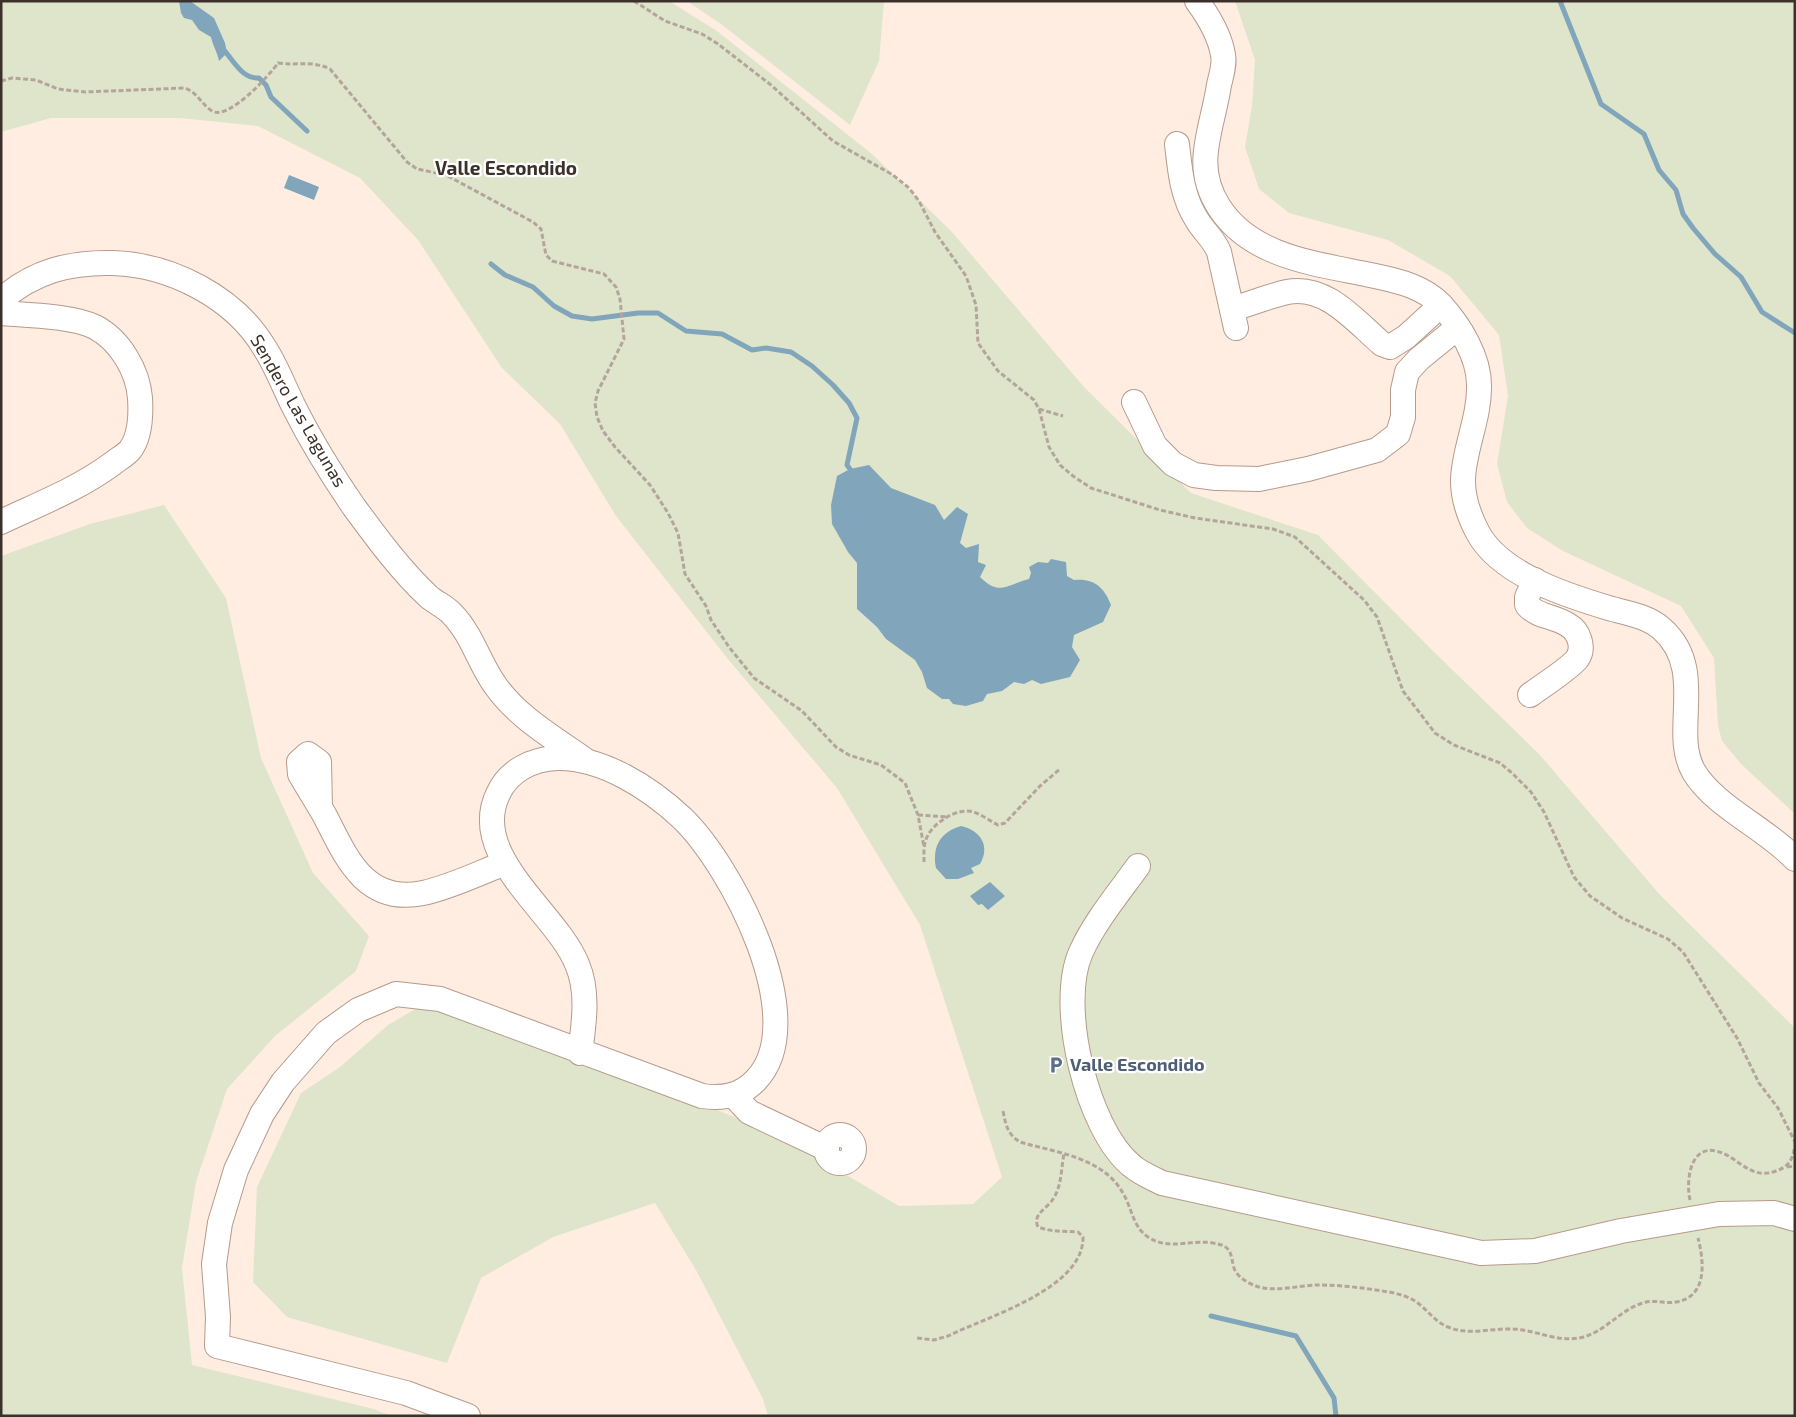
<svg xmlns="http://www.w3.org/2000/svg" width="1796" height="1417" viewBox="0 0 1796 1417" font-family="'Exo 2',sans-serif">
<rect width="100%" height="100%" fill="#ffede2"/>
<g fill="#dfe5cb">
<path d="M 1,1 L 669,1 L 717,31 L 872,154 L 952,232 L 1084,387 L 1191,493 L 1318,535 L 1432,650 L 1539,754 L 1661,896 L 1795,1028 L 1795,1416 L 768,1416 L 763,1399 L 696,1270 L 655,1203 L 553,1237 L 481,1278 L 447,1363 L 287,1317 L 253,1282 L 257,1187 L 301,1093 L 340,1067 L 388,1025 L 424,1004 L 558,1056 L 669,1089 L 787,1140 L 899,1206 L 973,1204 L 1002,1177 L 920,925 L 837,788 L 727,658 L 616,516 L 560,424 L 502,368 L 418,240 L 360,178 L 258,126 L 180,118 L 51,118 L 1,132 Z"/>
<path d="M 687,1 L 884,1 L 879,61 L 850,125 L 721,24 Z"/>
<path d="M 1235,1 L 1795,1 L 1795,814 L 1741,764 L 1722,741 L 1718,726 L 1714,658 L 1681,606 L 1563,551 L 1527,528 L 1507,502 L 1497,464 L 1508,396 L 1499,335 L 1450,276 L 1388,240 L 1289,213 L 1259,189 L 1245,147 L 1252,106 L 1255,60 Z"/>
<path d="M 164,505 L 226,598 L 261,758 L 313,873 L 369,936 L 356,971 L 275,1036 L 227,1089 L 196,1182 L 182,1268 L 192,1365 L 374,1409 L 392,1416 L 1,1416 L 1,556 L 90,524 Z"/>
</g>
<g fill="#81a5ba">
<path d="M 179,1 L 190,1 L 214,18 L 225,43 L 227,53 L 219,61 C 217,51 213,46 211,37 L 199,30 L 192,20 L 184,18 L 181,13 Z"/>
<path d="M 289,175 L 319,187 L 314,200 L 284,188 Z"/>
<path d="M 869,465 L 891,488 L 935,505 L 944,520 L 957,507 L 968,514 L 960,543 L 966,548 L 979,544 L 978,562 L 986,565 L 980,577 C 1000,597 1008,584 1029,579 L 1031,573 L 1029,567 L 1038,562 L 1048,563 L 1051,559 L 1066,562 L 1067,576 L 1074,580 C 1094,578 1104,587 1111,605 L 1103,622 L 1074,635 L 1072,647 L 1080,660 L 1070,677 L 1041,684 L 1032,680 L 1024,684 L 1014,682 L 1002,691 L 987,694 L 983,701 L 966,706 L 953,704 L 949,699 L 942,699 L 927,688 L 922,672 L 915,660 L 886,639 L 877,627 L 857,609 L 857,563 L 848,552 L 832,524 L 831,505 L 837,476 L 850,469 Z"/>
<path d="M 961,826 C 980,830 991,846 980,864 L 971,868 L 974,873 L 958,879 L 946,879 L 936,868 C 932,847 940,832 961,826 Z"/>
<path d="M 990,882 L 1005,896 L 988,910 L 982,904 L 978,905 L 970,896 Z"/>
</g>
<g fill="none" stroke-linecap="round" stroke-linejoin="round">
<g stroke="#81a5ba" stroke-width="5">
<path d="M 1560,1 L 1601,104 L 1644,134 L 1659,170 L 1676,190 L 1683,214 L 1693,228 L 1715,254 L 1741,277 L 1762,312 L 1795,333"/>
<path d="M 223,49 C 234,61 242,79 259,78 L 266,85 L 271,97 L 307,131"/>
<path d="M 491,264 L 505,275 L 533,287 L 554,306 L 572,316 L 592,319 L 638,313 L 658,313 L 686,331 L 722,334 L 752,350 L 766,348 L 791,352 L 812,366 L 833,385 L 849,403 L 857,418 L 847,465 L 850,469"/>
<path d="M 1211,1316 L 1296,1336 L 1334,1398 L 1336,1416"/>
</g>
<g stroke="#b69a8a" stroke-width="26">
<g id="minor">
<path d="M 1197,1 C 1208,16 1220,36 1223,55 C 1225,64 1221,76 1219,85 C 1212,131 1192,165 1219,207 C 1252,259 1321,264 1375,276 C 1399,281 1424,287 1441,305 C 1460,326 1479,357 1479,385 C 1480,418 1463,451 1463,481 C 1463,498 1470,518 1478,533 C 1501,575 1568,596 1612,609 C 1628,613 1649,617 1662,629 C 1708,670 1670,732 1694,772 C 1714,806 1767,829 1795,859"/>
<path d="M 1177,144 C 1180,171 1182,197 1197,220 C 1204,232 1214,239 1219,252 L 1236,328"/>
<path d="M 1,300 C 34,271 70,262 113,263 C 171,265 234,297 264,347 C 276,365 284,387 294,407 C 311,441 332,475 354,507 C 376,537 401,571 429,597 C 436,603 446,607 452,614 C 472,634 479,663 495,685 C 517,717 554,738 585,760"/>
<path d="M 1232,309 C 1250,304 1269,296 1287,292 C 1326,284 1355,321 1382,344 L 1390,347 L 1406,337 L 1441,305"/>
<path d="M 1,313 C 27,315 73,316 95,327 C 120,340 138,371 140,398 C 141,414 140,437 130,450 C 126,455 118,459 112,464 C 78,489 39,504 1,522"/>
<path d="M 1134,402 L 1155,446 L 1173,464 L 1194,475 L 1216,478 L 1259,479 L 1308,469 L 1377,450 L 1398,434 L 1403,417 L 1403,390 L 1407,372 L 1419,359 L 1457,328"/>
<path d="M 1530,695 C 1542,686 1569,669 1577,659 C 1585,648 1579,631 1568,625 C 1555,616 1537,617 1527,605 L 1527,597 L 1535,580"/>
<path d="M 320,807 L 319,762 L 308,754 L 299,762 L 300,774 C 308,788 317,802 325,816 C 346,857 365,905 423,893 C 451,887 479,873 505,863"/>
<path d="M 1138,866 C 1118,894 1095,921 1081,952 C 1057,1005 1087,1130 1132,1166 C 1140,1173 1152,1178 1162,1183 L 1481,1253 L 1535,1251 L 1621,1231 L 1719,1214 L 1774,1213 L 1795,1219"/>
<path d="M 734,1096 L 749,1112 L 827,1149"/>
<circle cx="840" cy="1149" r="14"/>
<path d="M 468,1416 L 406,1393 L 217,1346 L 218,1317 L 214,1264 L 220,1223 L 236,1170 L 262,1114 L 283,1082 L 326,1033 L 358,1010 L 396,994 L 440,999 L 702,1096 C 723,1099 741,1096 756,1080 C 813,1020 731,865 682,818 C 650,788 602,757 557,758 C 532,759 508,771 498,794 C 468,856 556,912 577,964 C 589,992 584,1023 580,1053"/>
</g>
</g>
<g stroke="#b4a59c" stroke-width="3" stroke-dasharray="5 2.5" stroke-linecap="butt">
<path d="M 634,1 L 665,21 L 702,34 L 718,44 L 771,85 L 833,141 L 893,175 L 909,188 L 919,201 L 935,232 L 966,276 L 976,305 L 978,343 L 998,371 L 1034,400 L 1039,409 L 1049,447 L 1060,465 L 1073,476 L 1091,488 L 1160,510 L 1195,518 L 1273,529 L 1295,537 L 1364,600 L 1377,617 L 1403,691 L 1435,733 L 1454,745 L 1500,763 L 1512,773 L 1531,792 L 1544,812 L 1574,877 L 1590,896 L 1622,918 L 1668,939 L 1683,952 L 1737,1038 L 1759,1083 L 1778,1108 L 1795,1142"/>
<path d="M 1,81 L 12,78 L 36,80 L 58,89 L 85,92 L 185,88 C 198,93 201,104 212,111 C 228,121 269,76 278,63 C 297,66 312,60 330,69 L 407,162 L 417,169 L 446,175 L 533,222 L 541,229 L 546,255 L 552,261 L 604,274 L 616,287 L 620,299 L 624,339 L 598,391 L 595,403 L 597,417 L 603,431 L 615,447 L 650,485 L 668,513 L 678,533 L 685,574 L 706,606 L 711,620 L 729,647 L 754,678 L 802,711 L 836,747 L 849,755 L 881,765 L 905,783 L 918,815 L 924,847"/>
<path d="M 1039,409 L 1063,416"/>
<path d="M 918,815 L 948,817"/>
<path d="M 924,862 C 924,853 923,844 928,835 C 935,822 958,807 974,812 C 982,815 990,821 998,825 L 1005,823 L 1040,786 L 1060,769"/>
<path d="M 1003,1111 C 1006,1125 1007,1134 1020,1142 C 1057,1153 1104,1157 1124,1195 C 1132,1209 1133,1227 1148,1237 C 1169,1251 1191,1239 1213,1243 C 1233,1246 1230,1254 1234,1268 C 1237,1277 1248,1283 1256,1286 C 1275,1293 1299,1285 1318,1285 C 1337,1285 1357,1287 1376,1290 C 1390,1292 1404,1294 1415,1301 C 1427,1309 1435,1322 1448,1327 C 1469,1336 1491,1328 1513,1329 C 1536,1330 1556,1342 1579,1338 C 1605,1333 1619,1310 1643,1303 C 1654,1299 1665,1304 1676,1302 C 1708,1297 1704,1261 1698,1238"/>
<path d="M 1787,1167 L 1795,1166"/>
<path d="M 1690,1200 C 1686,1183 1689,1145 1716,1151 C 1738,1156 1750,1181 1776,1171 C 1790,1166 1792,1160 1795,1146"/>
<path d="M 917,1338 L 934,1340 L 948,1336 C 986,1317 1084,1289 1083,1237 L 1078,1232 C 1063,1231 1052,1232 1038,1227 C 1032,1214 1047,1209 1053,1199 C 1062,1186 1061,1168 1064,1154"/>
</g>
<use href="#minor" stroke="#fff" stroke-width="24"/>
</g>
<defs>
<g id="parking-bare" transform="scale(1.35)"><path d="M-3.5-5.5H1a3.5 3.5 0 0 1 0 7H-1V5.5H-3.5ZM-1-3.4V-.6H.8a1.4 1.4 0 0 0 0-2.8Z" fill="#5c6f8a" stroke="#fff" stroke-width="2.5" paint-order="stroke"/></g>
</defs>
<g fill-rule="evenodd">
<use href="#parking-bare" x="1056" y="1065"/>
</g>
<g text-anchor="middle" stroke-width="4.5" stroke-linejoin="round" paint-order="stroke">
<g font-size="18" fill="#3c302a" stroke="#fff">
<text transform="translate(298 411) rotate(60)" y="6">Sendero Las Lagunas</text>
</g>
<g font-size="18" font-weight="bold" fill="#4e5e75" stroke="#fff" text-anchor="start">
<text x="1070" y="1071">Valle Escondido</text>
</g>
<g font-size="19" font-weight="bold" fill="#3c302a" stroke="#fff">
<text x="506" y="175">Valle Escondido</text>
</g>
</g>
<rect width="1796" height="1417" fill="none" stroke="#3c302a" stroke-width="5"/>
</svg>
